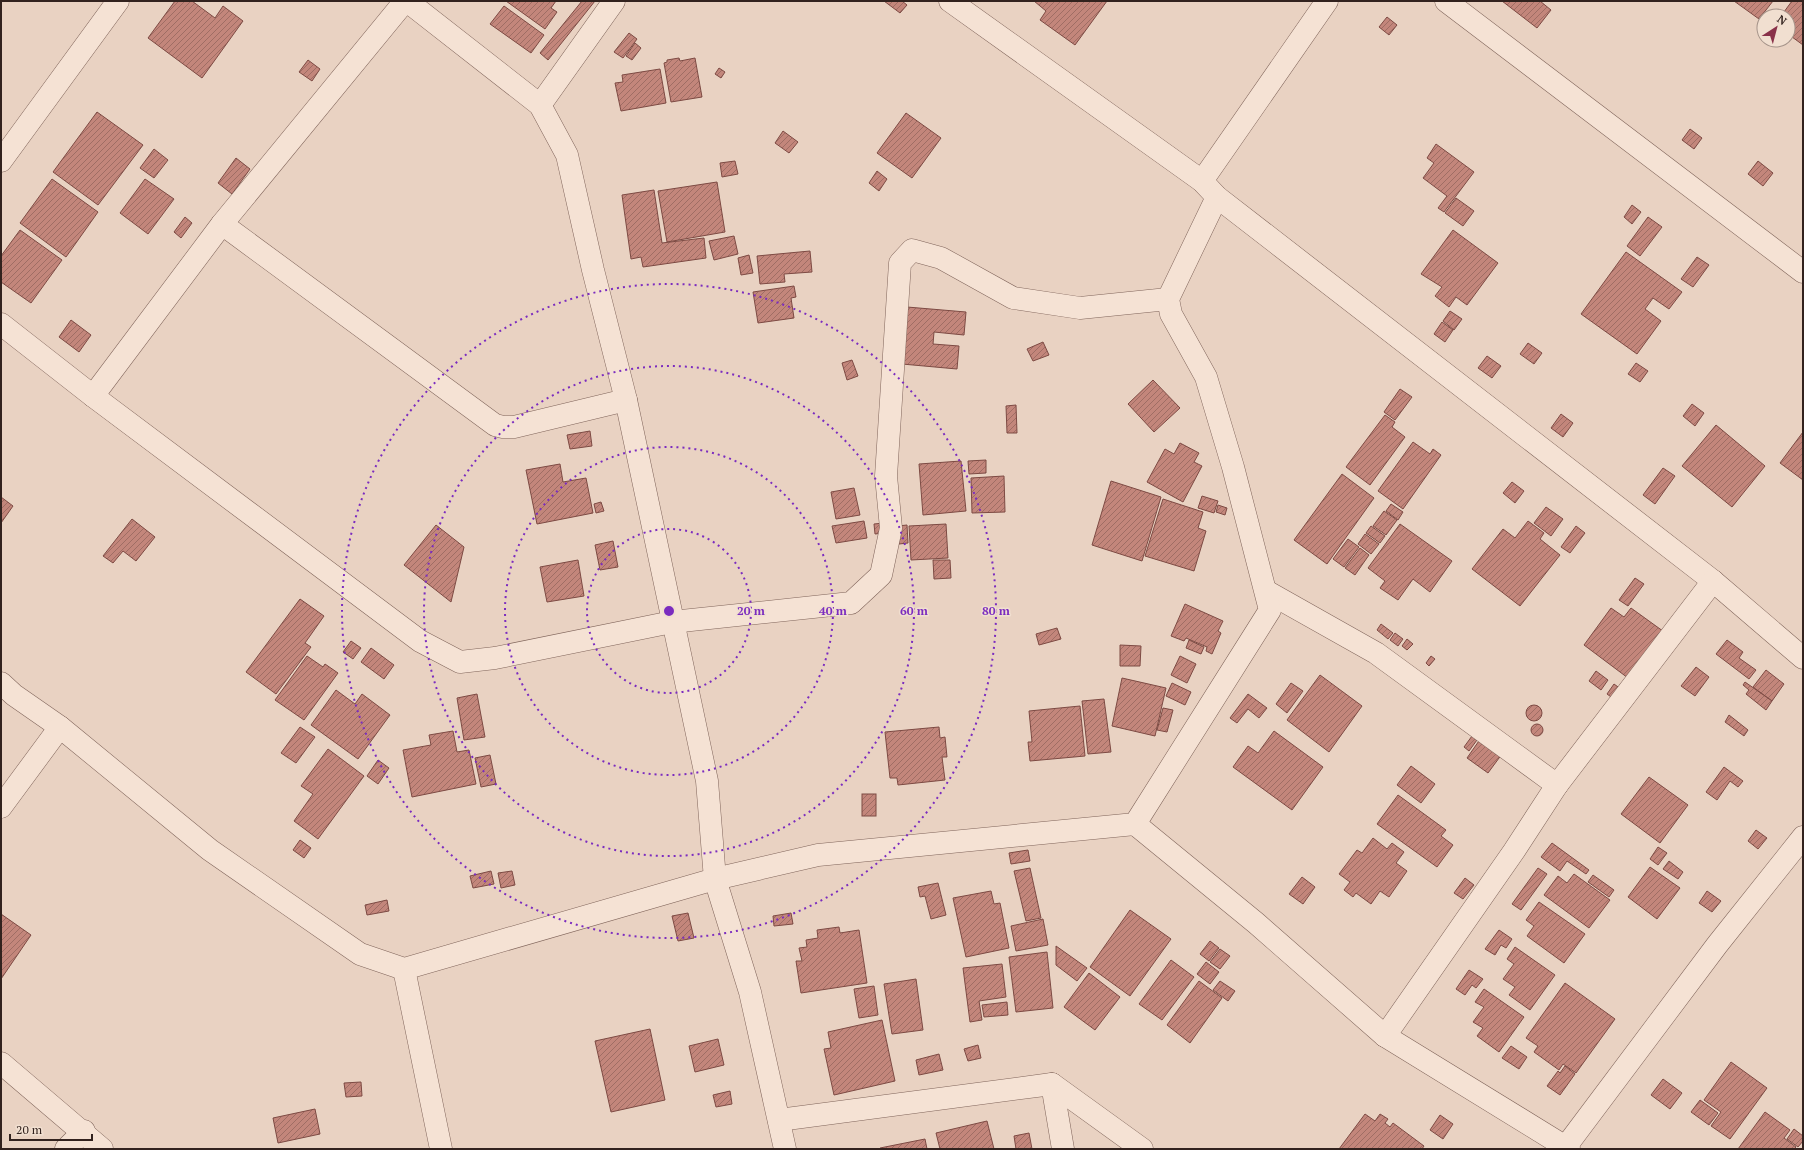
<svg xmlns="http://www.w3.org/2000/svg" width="1804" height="1150" viewBox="0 0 1804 1150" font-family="'PT Serif',serif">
<defs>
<pattern id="building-hatch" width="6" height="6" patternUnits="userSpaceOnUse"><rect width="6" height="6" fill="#c3867b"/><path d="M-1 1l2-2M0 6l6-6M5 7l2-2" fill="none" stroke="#9f6d64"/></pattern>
</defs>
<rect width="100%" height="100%" fill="#e9d2c2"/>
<g fill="url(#building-hatch)" stroke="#7d4a43">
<path d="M 175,1 L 192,1 L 215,18 L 223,6 L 243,21 L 202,78 L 148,38 Z"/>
<path d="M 506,1 L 556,1 L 551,8 L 557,12 L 545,29 Z"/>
<path d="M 582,1 L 595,1 L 548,60 L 540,53 Z"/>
<path d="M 884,1 L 902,1 L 907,5 L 900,13 Z"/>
<path d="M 1034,1 L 1107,1 L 1075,45 L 1040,20 L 1046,11 Z"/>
<path d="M 1502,1 L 1540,1 L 1551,10 L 1537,28 Z"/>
<path d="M 1734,1 L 1773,1 L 1759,19 Z"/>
<path d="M 1792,1 L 1803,1 L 1803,45 L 1788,34 L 1788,16 L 1781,16 Z"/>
<path d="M 504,6 L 544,35 L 531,53 L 490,24 Z"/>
<path d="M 1387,17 L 1397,25 L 1389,35 L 1379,27 Z"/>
<path d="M 629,33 L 637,39 L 623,58 L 614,52 Z"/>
<path d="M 635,43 L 641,48 L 632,60 L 626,56 Z"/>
<path d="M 679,58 L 680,61 L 695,58 L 702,97 L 671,102 L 664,63 L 667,62 L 667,60 Z"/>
<path d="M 308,60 L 320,69 L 312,81 L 299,72 Z"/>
<path d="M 719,68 L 725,72 L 721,78 L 715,74 Z"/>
<path d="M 660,69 L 666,103 L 621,111 L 615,83 L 623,82 L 622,75 Z"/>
<path d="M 97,112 L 143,145 L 98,205 L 53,172 Z"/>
<path d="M 906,113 L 941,138 L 912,178 L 877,153 Z"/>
<path d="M 1690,129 L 1702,138 L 1694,149 L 1682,140 Z"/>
<path d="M 783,131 L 798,142 L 789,153 L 775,143 Z"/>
<path d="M 1436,144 L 1474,172 L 1444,212 L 1438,208 L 1447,196 L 1423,178 L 1434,163 L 1427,158 Z"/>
<path d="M 154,149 L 168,160 L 154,178 L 140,168 Z"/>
<path d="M 236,158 L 250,169 L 232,194 L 218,183 Z"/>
<path d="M 735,161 L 738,174 L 722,177 L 720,163 Z"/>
<path d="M 1758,161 L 1773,173 L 1763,186 L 1748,174 Z"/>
<path d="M 877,171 L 887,179 L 879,191 L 869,183 Z"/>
<path d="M 52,179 L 98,212 L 66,257 L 20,223 Z"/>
<path d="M 145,179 L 174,199 L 148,234 L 120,213 Z"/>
<path d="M 717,182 L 725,232 L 667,242 L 658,191 Z"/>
<path d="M 654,190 L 662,243 L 704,238 L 706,258 L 643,267 L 641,257 L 631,259 L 622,195 Z"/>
<path d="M 1456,198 L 1474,211 L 1463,226 L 1445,213 Z"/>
<path d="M 1632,205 L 1641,212 L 1632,224 L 1624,217 Z"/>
<path d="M 185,217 L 192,223 L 181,238 L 174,232 Z"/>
<path d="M 1648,217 L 1662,227 L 1640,256 L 1627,246 Z"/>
<path d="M 20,230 L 62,260 L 31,303 L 1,282 L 1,256 Z"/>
<path d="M 1453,230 L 1498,263 L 1467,305 L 1456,297 L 1449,307 L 1435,296 L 1442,287 L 1421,274 Z"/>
<path d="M 734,236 L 738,254 L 714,260 L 709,241 Z"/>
<path d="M 810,251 L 812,272 L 784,274 L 785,282 L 760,284 L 757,256 Z"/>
<path d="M 1626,252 L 1682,292 L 1669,309 L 1653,298 L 1645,309 L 1661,321 L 1637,354 L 1581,314 Z"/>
<path d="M 749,255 L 753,273 L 741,275 L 738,258 Z"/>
<path d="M 1697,257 L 1709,265 L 1693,287 L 1681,279 Z"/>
<path d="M 794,286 L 796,297 L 791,298 L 794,318 L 758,323 L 753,292 Z"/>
<path d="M 907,307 L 966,312 L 964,335 L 934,332 L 933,344 L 959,346 L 957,369 L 902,364 Z"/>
<path d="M 1450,311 L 1462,319 L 1454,330 L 1443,321 Z"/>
<path d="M 71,320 L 91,335 L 79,352 L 59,337 Z"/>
<path d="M 1442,322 L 1453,330 L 1445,342 L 1434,334 Z"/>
<path d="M 1043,342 L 1049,355 L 1033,361 L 1027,349 Z"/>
<path d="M 1528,343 L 1542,353 L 1534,364 L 1520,354 Z"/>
<path d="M 1487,356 L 1501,366 L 1492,378 L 1478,368 Z"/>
<path d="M 852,360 L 858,376 L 847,380 L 842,363 Z"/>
<path d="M 1636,363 L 1648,371 L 1640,382 L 1628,374 Z"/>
<path d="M 1153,380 L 1180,408 L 1154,432 L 1128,404 Z"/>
<path d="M 1400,389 L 1412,397 L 1395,420 L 1384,412 Z"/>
<path d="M 1692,404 L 1704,413 L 1695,426 L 1683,416 Z"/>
<path d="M 1016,405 L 1017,433 L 1007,433 L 1006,406 Z"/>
<path d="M 1561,414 L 1573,423 L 1563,437 L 1551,428 Z"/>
<path d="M 1385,415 L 1395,422 L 1392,427 L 1405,437 L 1370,485 L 1346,467 Z"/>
<path d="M 1716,425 L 1765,466 L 1732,507 L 1682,466 Z"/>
<path d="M 590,431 L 592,446 L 570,449 L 567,435 Z"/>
<path d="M 1803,432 L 1803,480 L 1780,463 Z"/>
<path d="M 1413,442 L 1430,454 L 1433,449 L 1441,455 L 1403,509 L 1378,491 Z"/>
<path d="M 1180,443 L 1199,453 L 1194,462 L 1202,466 L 1183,502 L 1147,482 L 1165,449 L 1174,454 Z"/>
<path d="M 986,460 L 986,473 L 969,474 L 968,461 Z"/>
<path d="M 961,461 L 966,511 L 923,515 L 919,464 Z"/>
<path d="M 560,464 L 563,482 L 586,478 L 593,513 L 537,524 L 526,470 Z"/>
<path d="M 1663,468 L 1675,476 L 1655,504 L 1643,495 Z"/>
<path d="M 1342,474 L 1374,498 L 1327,564 L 1294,540 Z"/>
<path d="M 1004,476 L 1005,512 L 972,513 L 971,478 Z"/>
<path d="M 1111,481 L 1161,497 L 1142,561 L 1092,545 Z"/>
<path d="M 1512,482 L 1524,491 L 1515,503 L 1503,493 Z"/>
<path d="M 854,488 L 860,515 L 836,519 L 831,492 Z"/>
<path d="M 1202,496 L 1218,501 L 1214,513 L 1198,508 Z"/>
<path d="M 1,497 L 13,506 L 1,523 Z"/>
<path d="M 1163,499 L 1203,512 L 1198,528 L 1206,531 L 1194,571 L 1145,556 Z"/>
<path d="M 601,502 L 604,511 L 596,513 L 594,504 Z"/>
<path d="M 1391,504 L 1403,512 L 1398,520 L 1386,511 Z"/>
<path d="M 1218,505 L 1227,508 L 1225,515 L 1216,512 Z"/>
<path d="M 1546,507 L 1563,519 L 1551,536 L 1534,523 Z"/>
<path d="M 1384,511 L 1397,520 L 1386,535 L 1373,526 Z"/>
<path d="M 132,519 L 155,537 L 136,561 L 123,551 L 113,563 L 103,556 Z"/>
<path d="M 864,521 L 867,538 L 836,543 L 832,526 Z"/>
<path d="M 1528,521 L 1544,533 L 1540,539 L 1560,555 L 1520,606 L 1472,569 L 1503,529 L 1515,538 Z"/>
<path d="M 884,523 L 884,533 L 875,534 L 874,524 Z"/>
<path d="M 946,524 L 948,558 L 911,560 L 909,526 Z"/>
<path d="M 1400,524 L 1452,561 L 1430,592 L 1413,579 L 1398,600 L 1380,588 L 1385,581 L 1368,568 Z"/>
<path d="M 436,525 L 464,547 L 451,602 L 404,565 Z"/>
<path d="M 907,525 L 908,543 L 899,544 L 898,526 Z"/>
<path d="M 1371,526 L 1385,536 L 1380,543 L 1366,533 Z"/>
<path d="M 1576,526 L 1585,533 L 1570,553 L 1561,547 Z"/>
<path d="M 1365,534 L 1379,544 L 1371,554 L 1358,544 Z"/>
<path d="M 1348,539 L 1359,547 L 1344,567 L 1333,559 Z"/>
<path d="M 613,541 L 618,567 L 600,570 L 595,545 Z"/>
<path d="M 1360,548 L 1369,555 L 1355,575 L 1345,568 Z"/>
<path d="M 578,560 L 584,596 L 547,602 L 540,567 Z"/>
<path d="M 933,560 L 950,560 L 951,578 L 934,579 Z"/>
<path d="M 1635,578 L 1644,584 L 1628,606 L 1619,600 Z"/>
<path d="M 300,599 L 324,616 L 305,643 L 311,647 L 276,694 L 246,672 Z"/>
<path d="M 1185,604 L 1223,621 L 1218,631 L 1221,633 L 1212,654 L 1206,651 L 1207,647 L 1186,638 L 1184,641 L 1171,636 Z"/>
<path d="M 1611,608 L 1624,617 L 1631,608 L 1667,634 L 1632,681 L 1584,645 Z"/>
<path d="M 1381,624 L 1393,633 L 1388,639 L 1377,630 Z"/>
<path d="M 1057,628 L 1061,639 L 1039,645 L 1036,634 Z"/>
<path d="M 1395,633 L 1403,639 L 1398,646 L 1390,640 Z"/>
<path d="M 1407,639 L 1413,644 L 1407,650 L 1402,646 Z"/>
<path d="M 1189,640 L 1204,647 L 1201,654 L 1186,648 Z"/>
<path d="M 1727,640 L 1743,652 L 1739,658 L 1756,670 L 1749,679 L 1716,654 Z"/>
<path d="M 351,641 L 361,648 L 353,659 L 343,652 Z"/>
<path d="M 1120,645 L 1141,646 L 1140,666 L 1120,666 Z"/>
<path d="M 371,648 L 394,665 L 384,679 L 361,662 Z"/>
<path d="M 307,656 L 323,667 L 325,664 L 338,673 L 304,720 L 275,700 Z"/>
<path d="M 1180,656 L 1196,664 L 1187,683 L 1171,675 Z"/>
<path d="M 1431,656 L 1435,659 L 1429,666 L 1426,663 Z"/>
<path d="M 1696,667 L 1709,677 L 1695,696 L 1681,686 Z"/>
<path d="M 1766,670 L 1784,684 L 1772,701 L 1753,687 Z"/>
<path d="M 1596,671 L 1608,680 L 1601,690 L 1589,681 Z"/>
<path d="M 1320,675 L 1362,706 L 1329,752 L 1287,720 Z"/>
<path d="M 1122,678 L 1166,688 L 1155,736 L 1112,726 Z"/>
<path d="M 1745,682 L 1772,701 L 1766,710 L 1746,694 L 1749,690 L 1743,685 Z"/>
<path d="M 1172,683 L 1191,692 L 1185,705 L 1166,696 Z"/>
<path d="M 1291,683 L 1303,691 L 1287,713 L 1276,704 Z"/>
<path d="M 1614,684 L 1625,692 L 1618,702 L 1607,694 Z"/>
<path d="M 336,690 L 355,704 L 362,694 L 390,715 L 358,759 L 311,725 Z"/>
<path d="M 477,694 L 485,737 L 464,740 L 457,698 Z"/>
<path d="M 1248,694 L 1267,708 L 1259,718 L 1248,709 L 1237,723 L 1230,718 Z"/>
<path d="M 1104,699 L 1111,752 L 1088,754 L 1082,701 Z"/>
<circle cx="1534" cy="713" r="8"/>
<path d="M 1080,706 L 1085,756 L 1030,761 L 1028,742 L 1032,742 L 1029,711 Z"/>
<path d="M 1163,708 L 1173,710 L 1167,732 L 1157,730 Z"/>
<path d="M 1729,715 L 1748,730 L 1744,736 L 1725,722 Z"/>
<circle cx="1537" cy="730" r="6"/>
<path d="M 300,727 L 315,737 L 296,763 L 281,753 Z"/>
<path d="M 939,727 L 940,738 L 945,737 L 947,757 L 942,757 L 945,780 L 898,785 L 897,778 L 890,778 L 885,732 Z"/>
<path d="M 453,731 L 457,752 L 469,750 L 476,784 L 412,797 L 403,750 L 431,745 L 429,735 Z"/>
<path d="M 1274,731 L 1323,767 L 1292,810 L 1233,767 L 1248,746 L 1258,753 Z"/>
<path d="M 1472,736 L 1477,740 L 1469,751 L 1464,747 Z"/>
<path d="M 1481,738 L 1502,754 L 1488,773 L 1467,758 Z"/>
<path d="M 328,749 L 364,776 L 318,839 L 294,821 L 313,794 L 301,786 Z"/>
<path d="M 490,755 L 496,784 L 481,787 L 475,758 Z"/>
<path d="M 378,760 L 389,768 L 378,784 L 367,776 Z"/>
<path d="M 1411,766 L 1435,784 L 1421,803 L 1397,785 Z"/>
<path d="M 1724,767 L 1743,781 L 1738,787 L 1730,781 L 1717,800 L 1706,792 Z"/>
<path d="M 1649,777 L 1688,805 L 1660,843 L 1621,814 Z"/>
<rect x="862" y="794" width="14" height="22"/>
<path d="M 1398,795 L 1446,830 L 1441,836 L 1453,845 L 1437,867 L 1377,824 Z"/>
<path d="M 1756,830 L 1767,838 L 1758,849 L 1748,841 Z"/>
<path d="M 1373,838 L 1387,849 L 1392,843 L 1404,852 L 1396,863 L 1407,871 L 1389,897 L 1380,891 L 1371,904 L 1356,893 L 1353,897 L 1344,890 L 1350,882 L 1339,874 L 1357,850 L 1362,853 Z"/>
<path d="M 300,840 L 311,848 L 304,858 L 293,850 Z"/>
<path d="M 1552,843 L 1589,870 L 1586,874 L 1567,861 L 1560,871 L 1541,857 Z"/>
<path d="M 1658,847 L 1667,853 L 1658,865 L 1650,859 Z"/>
<path d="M 1028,850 L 1030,861 L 1011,864 L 1009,853 Z"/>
<path d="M 1669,861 L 1683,872 L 1678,879 L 1663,869 Z"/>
<path d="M 1650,867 L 1680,888 L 1657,919 L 1628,897 Z"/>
<path d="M 1030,868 L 1041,918 L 1026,921 L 1014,871 Z"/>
<path d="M 1538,868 L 1547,874 L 1521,910 L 1512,904 Z"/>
<path d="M 491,871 L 494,884 L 473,888 L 470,876 Z"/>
<path d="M 512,871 L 515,885 L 501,888 L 498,873 Z"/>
<path d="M 1574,874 L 1610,900 L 1589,928 L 1544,895 L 1558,876 L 1567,883 Z"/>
<path d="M 1593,875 L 1614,890 L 1609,897 L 1588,882 Z"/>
<path d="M 1302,877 L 1315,887 L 1303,904 L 1289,894 Z"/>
<path d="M 1465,878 L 1474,885 L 1463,899 L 1454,893 Z"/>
<path d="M 938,883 L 946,915 L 931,919 L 925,896 L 920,897 L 918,887 Z"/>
<path d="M 991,891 L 994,904 L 1000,903 L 1009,948 L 966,957 L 953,898 Z"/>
<path d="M 1707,891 L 1721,901 L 1712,912 L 1699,903 Z"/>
<path d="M 387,900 L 389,911 L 367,915 L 365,905 Z"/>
<path d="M 1539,902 L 1585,934 L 1564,963 L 1527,936 L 1534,926 L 1526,920 Z"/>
<path d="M 1130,910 L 1171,939 L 1130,996 L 1090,967 Z"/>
<path d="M 688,913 L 694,938 L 678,941 L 672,916 Z"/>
<path d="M 791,913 L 793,924 L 774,926 L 773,916 Z"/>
<path d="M 1,914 L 31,935 L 1,979 Z"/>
<path d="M 1043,919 L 1048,945 L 1016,951 L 1011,926 Z"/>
<path d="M 839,927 L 840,933 L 859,930 L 867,983 L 801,993 L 796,961 L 802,961 L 799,948 L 807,947 L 806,940 L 818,938 L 817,930 Z"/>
<path d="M 1499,930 L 1512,939 L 1506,948 L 1501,945 L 1495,955 L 1485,949 Z"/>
<path d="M 1210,941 L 1219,948 L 1209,961 L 1200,954 Z"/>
<path d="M 1056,946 L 1087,968 L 1077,981 L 1056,965 Z"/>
<path d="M 1515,947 L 1555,975 L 1530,1010 L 1509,995 L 1515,987 L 1503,979 L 1514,964 L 1507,959 Z"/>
<path d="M 1220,949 L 1230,956 L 1220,969 L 1210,962 Z"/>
<path d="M 1047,952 L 1053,1008 L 1016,1012 L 1009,957 Z"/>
<path d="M 1171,960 L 1194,977 L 1162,1020 L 1139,1004 Z"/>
<path d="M 1206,962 L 1219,972 L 1210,984 L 1197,974 Z"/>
<path d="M 1002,964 L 1006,997 L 979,1001 L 982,1020 L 970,1022 L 963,968 Z"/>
<path d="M 1469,970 L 1483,979 L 1476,988 L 1472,985 L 1465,995 L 1456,989 Z"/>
<path d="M 1089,973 L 1120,997 L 1095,1030 L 1064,1007 Z"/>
<path d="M 916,979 L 923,1030 L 892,1034 L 884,984 Z"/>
<path d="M 1199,981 L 1222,998 L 1190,1043 L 1167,1025 Z"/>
<path d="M 1220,981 L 1235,991 L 1228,1001 L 1213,990 Z"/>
<path d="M 1565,983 L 1615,1019 L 1576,1073 L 1563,1064 L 1559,1070 L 1534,1052 L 1538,1046 L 1526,1038 Z"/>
<path d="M 874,986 L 878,1015 L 859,1018 L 854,989 Z"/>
<path d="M 1484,989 L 1524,1017 L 1499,1052 L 1477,1036 L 1483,1028 L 1473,1022 L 1484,1007 L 1475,1002 Z"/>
<path d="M 1007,1002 L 1008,1015 L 984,1017 L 982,1005 Z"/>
<path d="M 882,1020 L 895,1081 L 834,1095 L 824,1049 L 831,1048 L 828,1032 Z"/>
<path d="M 650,1029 L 665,1100 L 611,1112 L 595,1041 Z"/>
<path d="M 718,1039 L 724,1065 L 695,1072 L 689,1046 Z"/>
<path d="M 978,1045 L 981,1058 L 968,1061 L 964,1049 Z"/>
<path d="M 1511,1046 L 1527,1057 L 1519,1069 L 1502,1058 Z"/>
<path d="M 939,1054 L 943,1070 L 919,1075 L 916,1060 Z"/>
<path d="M 1731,1062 L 1767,1088 L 1730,1139 L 1711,1126 L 1721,1112 L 1704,1100 Z"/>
<path d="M 1565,1066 L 1575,1074 L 1560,1095 L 1547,1086 L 1558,1071 L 1560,1073 Z"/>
<path d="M 1663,1079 L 1682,1093 L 1670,1109 L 1651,1095 Z"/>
<path d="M 361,1082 L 362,1096 L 346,1097 L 344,1083 Z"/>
<path d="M 730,1091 L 732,1104 L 716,1107 L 713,1095 Z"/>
<path d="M 1700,1100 L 1718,1113 L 1709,1125 L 1691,1112 Z"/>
<path d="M 315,1109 L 320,1134 L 278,1143 L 273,1118 Z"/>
<path d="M 1765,1112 L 1790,1130 L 1784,1138 L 1796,1147 L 1794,1149 L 1738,1149 Z"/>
<path d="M 1365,1114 L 1375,1121 L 1380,1114 L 1388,1119 L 1385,1123 L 1390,1127 L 1393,1123 L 1424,1146 L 1422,1149 L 1339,1149 Z"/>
<path d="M 1440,1115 L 1453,1124 L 1443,1139 L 1430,1130 Z"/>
<path d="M 987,1121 L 994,1149 L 940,1149 L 936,1133 Z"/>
<path d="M 1794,1129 L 1803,1136 L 1803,1141 L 1798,1147 L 1787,1139 Z"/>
<path d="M 1029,1133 L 1032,1149 L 1016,1149 L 1014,1136 Z"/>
<path d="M 925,1139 L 927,1149 L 881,1149 L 880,1148 Z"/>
</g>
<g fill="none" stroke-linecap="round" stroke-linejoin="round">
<g stroke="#80655b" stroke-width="23">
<g id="minor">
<path d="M 407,1 L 540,105 L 567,155 L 593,270 L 626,400 L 707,781 L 715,879 L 750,992 L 785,1149"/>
<path d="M 950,1 L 1202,181 L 1217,197 L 1713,581 L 1803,658"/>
<path d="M 1446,1 L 1803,272"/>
<path d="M 540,105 L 614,1"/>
<path d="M 1,161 L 118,1"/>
<path d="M 1202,181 L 1327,1"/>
<path d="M 222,224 L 495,425 L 503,427 L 514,427 L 626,400"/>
<path d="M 1,324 L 93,396 L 420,641 L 460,662 L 495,658 L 672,622 L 851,603 L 881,575 L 891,528 L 886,476 L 900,263 L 912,250 L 941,258 L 1013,298 L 1080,308 L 1168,299"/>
<path d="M 93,396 L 222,224 L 405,1"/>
<path d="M 1266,591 L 1376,653 L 1557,785"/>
<path d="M 1,683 L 14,695 L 60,727 L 210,850 L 360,954 L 404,969 L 715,879 L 818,855 L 1135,824 L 1270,610 L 1233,467 L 1206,377 L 1171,314 L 1168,299 L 1217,197"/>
<path d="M 1,807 L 60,727"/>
<path d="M 1135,824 L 1256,923 L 1385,1036 L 1569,1149"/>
<path d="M 404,969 L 441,1149"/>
<path d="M 1385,1036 L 1514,851 L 1557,785 L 1713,581"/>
<path d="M 1,1063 L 102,1149"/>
<path d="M 1052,1084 L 1063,1149"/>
<path d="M 779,1120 L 1052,1084 L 1142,1149"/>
<path d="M 66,1149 L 84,1131"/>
<path d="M 1564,1149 L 1717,945 L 1803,837"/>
</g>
</g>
<use href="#minor" stroke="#f5e2d4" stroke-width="22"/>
</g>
<g fill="none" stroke="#7b2cbf" stroke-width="2" stroke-dasharray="2 4">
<circle cx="669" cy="611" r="82"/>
<circle cx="669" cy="611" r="164"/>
<circle cx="669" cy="611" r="245"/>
<circle cx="669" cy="611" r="327"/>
</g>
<circle cx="669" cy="611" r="6" fill="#7b2cbf" stroke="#f1dfd0" stroke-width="2"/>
<g font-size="12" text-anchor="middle" font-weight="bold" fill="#7b2cbf" stroke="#f1dfd0" stroke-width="3" stroke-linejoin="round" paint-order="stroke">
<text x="751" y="615">20 m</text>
<text x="833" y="615">40 m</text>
<text x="914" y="615">60 m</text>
<text x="996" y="615">80 m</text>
</g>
<rect width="1804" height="1150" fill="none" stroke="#32221e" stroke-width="4"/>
<g transform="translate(1776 28) rotate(36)"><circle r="19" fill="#f1dfd0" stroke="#a59389"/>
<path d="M0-3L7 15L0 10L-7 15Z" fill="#893149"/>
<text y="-6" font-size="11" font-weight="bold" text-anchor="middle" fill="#32221e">N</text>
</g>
<path d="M10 1134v6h82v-6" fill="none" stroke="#32221e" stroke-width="2"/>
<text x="16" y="1134" font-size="12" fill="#32221e" stroke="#f1dfd0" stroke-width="3" paint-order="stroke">20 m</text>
</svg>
